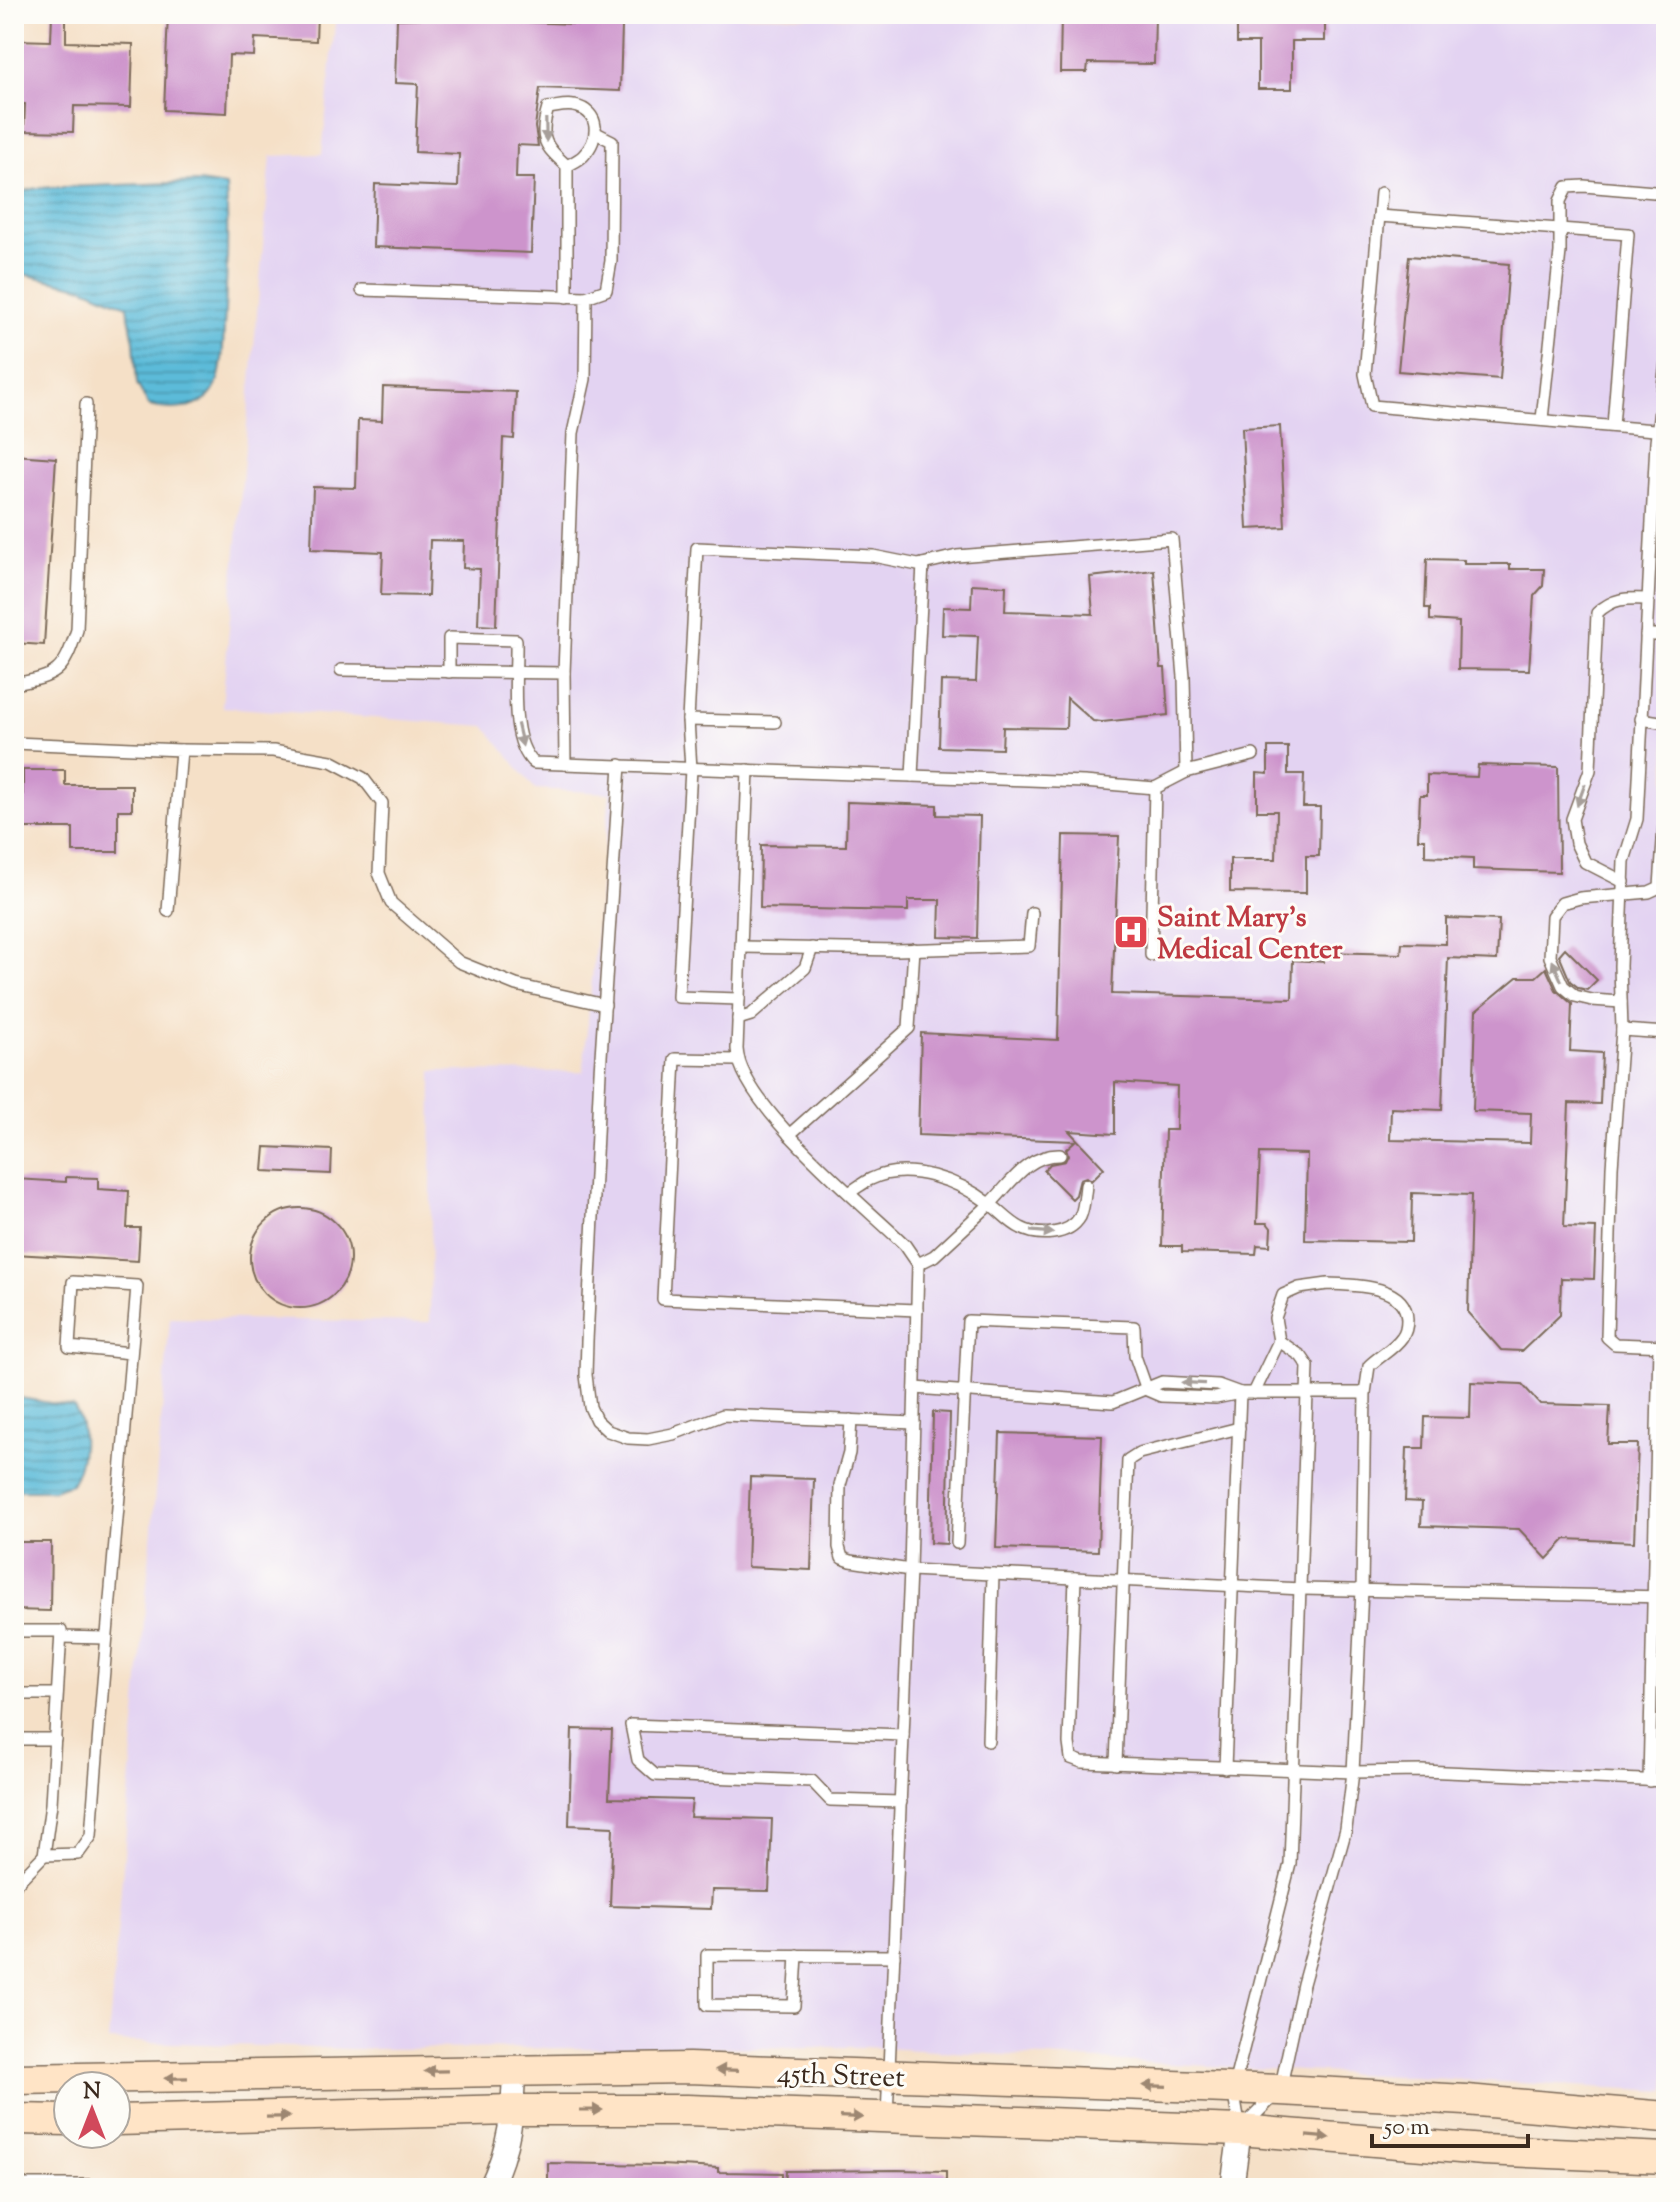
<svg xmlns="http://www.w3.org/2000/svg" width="1680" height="2202" viewBox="0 0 1680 2202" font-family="'Sorts Mill Goudy',serif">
<defs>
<pattern id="water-rules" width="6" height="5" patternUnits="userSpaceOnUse" patternTransform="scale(2)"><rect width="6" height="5" fill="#5bbbd9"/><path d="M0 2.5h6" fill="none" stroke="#4c98af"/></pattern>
</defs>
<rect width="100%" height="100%" fill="#fdfcf7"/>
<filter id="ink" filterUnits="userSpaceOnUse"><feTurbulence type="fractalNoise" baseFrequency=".0125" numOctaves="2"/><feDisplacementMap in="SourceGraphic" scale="16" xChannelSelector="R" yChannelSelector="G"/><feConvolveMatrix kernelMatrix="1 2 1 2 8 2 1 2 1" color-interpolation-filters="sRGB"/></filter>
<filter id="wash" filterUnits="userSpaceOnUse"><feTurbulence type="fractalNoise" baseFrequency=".006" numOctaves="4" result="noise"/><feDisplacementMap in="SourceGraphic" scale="32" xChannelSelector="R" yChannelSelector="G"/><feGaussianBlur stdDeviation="1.8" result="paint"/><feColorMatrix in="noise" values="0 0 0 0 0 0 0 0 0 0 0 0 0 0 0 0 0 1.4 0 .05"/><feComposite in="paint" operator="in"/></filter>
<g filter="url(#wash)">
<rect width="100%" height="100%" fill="#f5e0c7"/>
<path fill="#e3d3f2" d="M 336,14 L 674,14 L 965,20 L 966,14 L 1666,14 L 1666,2091 L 864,2047 L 350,2049 L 108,2041 L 170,1318 L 430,1322 L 432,1071 L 583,1072 L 610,793 L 535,789 L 485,726 L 222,707 L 271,156 L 322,154 Z"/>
<g fill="url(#water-rules)" stroke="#4b727c" stroke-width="2">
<path d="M 199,182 L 226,186 C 229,234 227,279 224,328 C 223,346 223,371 215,388 C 203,412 169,411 149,406 L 137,384 L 134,341 L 127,306 L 85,288 L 23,274 L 14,266 L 14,197 L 18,193 L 37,188 Z"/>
<path d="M 14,1397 L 74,1407 C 87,1428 84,1463 71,1484 L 54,1490 L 14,1490 Z"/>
</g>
<g id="blocks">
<g fill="#cd94cc">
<path d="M 52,14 L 66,14 L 66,42 L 133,44 L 131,107 L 74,106 L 73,132 L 24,131 L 25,104 L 14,104 L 14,40 L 51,41 Z"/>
<path d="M 168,14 L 317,14 L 316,41 L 255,38 L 254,56 L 229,55 L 227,113 L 164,110 Z"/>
<path d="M 1061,14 L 1155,14 L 1154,64 L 1088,63 L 1087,72 L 1060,72 Z"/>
<path d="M 1237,14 L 1325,14 L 1325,41 L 1292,41 L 1292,89 L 1258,89 L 1258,43 L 1237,43 Z"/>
<path d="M 428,18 L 622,26 L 620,91 L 540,88 L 535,127 L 538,146 L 517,145 L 516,178 L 534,178 L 531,253 L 373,247 L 375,184 L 458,187 L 459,154 L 415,152 L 418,84 L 395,83 L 397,19 Z"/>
<path d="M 1409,256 L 1509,264 L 1500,379 L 1398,371 Z"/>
<path d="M 383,387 L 516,392 L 514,439 L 503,438 L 496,626 L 478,625 L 480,569 L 463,568 L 464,541 L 430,540 L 428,596 L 381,595 L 383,552 L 311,549 L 313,487 L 356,488 L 358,420 L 382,421 Z"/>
<path d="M 1280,426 L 1285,527 L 1247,529 L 1242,428 Z"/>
<path d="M 14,455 L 56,458 L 44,645 L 14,643 Z"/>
<path d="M 1427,559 L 1464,560 L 1464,564 L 1510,564 L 1510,569 L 1544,569 L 1543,586 L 1534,596 L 1529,670 L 1458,669 L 1459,622 L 1430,620 L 1430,608 L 1425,608 Z"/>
<path d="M 1154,570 L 1161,668 L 1165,668 L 1168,715 L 1102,722 L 1093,721 L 1067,698 L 1066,728 L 1003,727 L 1002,749 L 939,747 L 941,681 L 976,682 L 978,636 L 942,635 L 943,607 L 971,608 L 972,584 L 1006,586 L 1005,611 L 1093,614 L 1090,577 Z"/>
<path d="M 1268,747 L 1288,747 L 1288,774 L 1304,774 L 1303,807 L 1320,807 L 1319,856 L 1306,856 L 1306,893 L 1230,892 L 1230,859 L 1276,859 L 1277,811 L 1257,811 L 1257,773 L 1268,774 Z"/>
<path d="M 1478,765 L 1558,767 L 1559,872 L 1473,869 L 1473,858 L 1425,856 L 1425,839 L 1418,839 L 1420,795 L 1427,795 L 1427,775 L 1477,777 Z"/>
<path d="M 23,770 L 65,770 L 65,785 L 132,785 L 132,810 L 118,810 L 118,852 L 73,852 L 73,828 L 23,828 Z"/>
<path d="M 847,802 L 937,805 L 937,815 L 980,816 L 977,938 L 939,937 L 940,900 L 908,900 L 908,911 L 760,908 L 761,845 L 846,846 Z"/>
<path d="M 1063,835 L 1119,836 L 1112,994 L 1292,999 L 1293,960 L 1324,962 L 1324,952 L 1401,954 L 1402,943 L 1446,944 L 1446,918 L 1499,920 L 1497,960 L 1448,958 L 1442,1110 L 1391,1108 L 1390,1140 L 1530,1143 L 1531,1113 L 1473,1111 L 1476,1011 L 1517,977 L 1536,977 L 1546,968 L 1556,990 L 1572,1004 L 1570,1051 L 1602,1053 L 1600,1104 L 1569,1103 L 1564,1227 L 1596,1228 L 1594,1279 L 1561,1278 L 1560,1315 L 1522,1351 L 1501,1350 L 1468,1313 L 1471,1195 L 1412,1193 L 1411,1242 L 1305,1240 L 1307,1154 L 1260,1153 L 1257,1223 L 1267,1223 L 1271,1228 L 1270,1246 L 1257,1245 L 1256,1254 L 1182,1252 L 1182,1246 L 1162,1246 L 1165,1130 L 1176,1130 L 1177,1086 L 1115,1082 L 1115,1134 L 1069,1131 L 1104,1168 L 1092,1180 L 1086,1177 L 1080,1179 L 1076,1195 L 1072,1199 L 1044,1171 L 1050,1164 L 1065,1161 L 1068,1155 L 1066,1149 L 1075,1141 L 918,1135 L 921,1033 L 1058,1040 Z"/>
<path d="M 1565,948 L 1597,980 L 1587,990 L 1579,988 L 1570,981 L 1559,955 Z"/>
<path d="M 265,1147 L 332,1150 L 331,1174 L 263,1171 Z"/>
<path d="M 66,1177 L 98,1178 L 98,1189 L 129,1191 L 127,1228 L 140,1228 L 138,1261 L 14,1254 L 16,1179 L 66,1182 Z"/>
<circle cx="300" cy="1258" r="50"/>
<path d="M 1471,1382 L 1522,1384 L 1540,1404 L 1610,1406 L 1608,1444 L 1638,1444 L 1634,1542 L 1566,1539 L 1547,1559 L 1519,1529 L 1421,1526 L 1422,1502 L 1405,1501 L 1407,1448 L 1424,1448 L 1425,1417 L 1470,1418 Z"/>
<path d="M 933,1412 L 950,1413 L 947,1544 L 930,1543 Z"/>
<path d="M 1000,1433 L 1102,1436 L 1098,1551 L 996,1548 Z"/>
<path d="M 750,1477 L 814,1479 L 811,1570 L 747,1567 Z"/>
<path d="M 14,1542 L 51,1542 L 50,1611 L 14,1610 Z"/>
<path d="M 572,1729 L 612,1730 L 609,1798 L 692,1800 L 690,1817 L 772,1819 L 769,1891 L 712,1890 L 711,1909 L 610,1906 L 613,1827 L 569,1825 Z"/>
<path d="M 548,2163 L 661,2165 L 718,2168 L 718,2172 L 782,2173 L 782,2188 L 548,2187 Z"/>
<path d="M 897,2170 L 946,2171 L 946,2188 L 785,2188 L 786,2171 Z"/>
</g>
</g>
</g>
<g filter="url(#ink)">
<use href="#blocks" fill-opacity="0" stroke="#7c6a59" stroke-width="2"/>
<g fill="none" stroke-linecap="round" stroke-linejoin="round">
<g stroke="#7c6a59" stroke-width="14">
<g id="service">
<path d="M 1047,15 L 1047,14"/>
<path d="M 567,166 C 572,163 579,160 583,156 C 600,139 601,111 574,106 C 566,104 557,107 548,108 C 539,138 544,146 567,166 L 567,297"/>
<path d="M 1381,193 L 1365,374 L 1372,406 L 1666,431"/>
<path d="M 1379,216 L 1628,234 L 1613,426"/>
<path d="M 362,290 L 586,297 L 585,379 L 573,433 L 564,673"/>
<path d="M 586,297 L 606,290 L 611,261 L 612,141 L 596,133"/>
<path d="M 1666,362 L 1656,442 L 1637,819 L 1624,861 L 1620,966 L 1622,1030 L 1612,1167 L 1607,1337 L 1615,1344 L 1666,1346"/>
<path d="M 1542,419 L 1560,252 L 1560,201 L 1567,187 L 1584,186 L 1666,193"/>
<path d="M 1646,635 L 1666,635"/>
<path d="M 341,670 L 564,673 L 565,764"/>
<path d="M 449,672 L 449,638 L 516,640 C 517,675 508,740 534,763 L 1084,782 L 1155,788"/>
<path d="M 14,684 C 58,676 63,673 77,630 L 86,404"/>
<path d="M 1641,719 L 1666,723"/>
<path d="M 688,720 L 775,722"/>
<path d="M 14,743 L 181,750 L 168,911"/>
<path d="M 181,750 L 273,751 L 331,761 L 363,778 L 382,803 L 379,873 L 391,903 L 459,962 L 516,985 L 605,1005"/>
<path d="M 620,765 L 600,1072 L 587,1341 L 586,1375 L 590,1407 L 596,1420 L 608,1431 L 628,1438 L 648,1439 L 673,1434 L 723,1415 L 914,1423"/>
<path d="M 748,770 L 737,1049 C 740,1105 863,1204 905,1245 L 918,1264 L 910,1570 L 887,2117"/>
<path d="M 912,776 L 923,564"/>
<path d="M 1624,882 L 1585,862 L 1576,843 L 1572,819 L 1590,770 L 1597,613 C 1613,598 1626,598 1647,599"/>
<path d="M 741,947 L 897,950 L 1029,946 L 1032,913"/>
<path d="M 1151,955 L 1155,788 L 1186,772 L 1253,755"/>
<path d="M 739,999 L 678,997 L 691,769 L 688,720 L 697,548 L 873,556 L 918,565 L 957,556 L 1172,539 L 1184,677 L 1186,772"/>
<path d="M 1621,1002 L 1592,1000 L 1575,996 L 1563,986 L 1550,957 L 1552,916 L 1562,903 L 1580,898 L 1649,892 L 1660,887 L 1666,795"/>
<path d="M 738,1019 L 751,1015 L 805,968 L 812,948"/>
<path d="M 1622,1030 L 1666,1033"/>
<path d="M 737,1060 L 675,1059 L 663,1299 L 917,1310"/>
<path d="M 789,1135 L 909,1028 L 914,949"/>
<path d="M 1060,1155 C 1028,1154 1011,1183 990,1204 C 1000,1211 1010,1223 1021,1228 C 1038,1237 1069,1236 1080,1217 C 1084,1209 1085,1194 1086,1185"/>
<path d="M 850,1192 C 857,1188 864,1182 871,1179 C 908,1161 960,1181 990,1204 L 934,1256 L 918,1264"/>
<path d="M 1328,1284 C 1352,1285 1406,1284 1407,1319 C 1407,1325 1406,1332 1402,1337 C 1394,1349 1379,1356 1369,1366 L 1365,1393 L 1362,1590 L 1353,1772 L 1346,1829 L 1303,1984 L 1280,2090 L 1240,2130 L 1233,2089 L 1290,1864 L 1308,1366 L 1301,1356 L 1279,1341 L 1275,1318 L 1283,1295 L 1299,1288 Z"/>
<path d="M 915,1388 L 1113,1402 L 1162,1382 L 1218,1385 L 1240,1393"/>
<path d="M 1254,1393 L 1279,1341"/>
<path d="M 851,1420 L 849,1453 L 840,1485 L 839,1547 L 842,1558 L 851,1561 L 910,1570 L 1302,1589 L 1666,1597"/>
<path d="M 957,1543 L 968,1321 L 1134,1327 L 1135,1356 L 1147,1390 L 1161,1396 L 1216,1398 L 1240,1393 L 1365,1393"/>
<path d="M 1075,1578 L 1069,1743 L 1071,1758 L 1082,1762 L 1353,1772 L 1422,1771 L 1666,1781"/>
<path d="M 14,1631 L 61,1631 L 51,1804 L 44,1855 L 14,1886"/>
<path d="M 61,1637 L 105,1638"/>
<path d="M 14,1694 L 57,1694"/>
<path d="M 14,1739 L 55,1739"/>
<path d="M 988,1741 L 993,1574"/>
<path d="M 1116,1764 L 1128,1460 L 1139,1453 L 1239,1428"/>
<path d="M 1225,1768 L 1240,1393"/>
<path d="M 1649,1781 L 1659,1345"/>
<path d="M 901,1802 L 830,1800 L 812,1781 L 655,1775 L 638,1760 L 631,1725 L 903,1735"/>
<path d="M 44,1855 L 78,1854 L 91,1836 C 104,1653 122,1470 137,1286 L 73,1282 L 69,1347 L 131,1353"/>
<path d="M 797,1955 L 794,2006 L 707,2005 L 707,1955 L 894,1956"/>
<path d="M 14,2185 L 113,2185 L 117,2188"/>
</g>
</g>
<g stroke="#7c6a59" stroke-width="25">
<g id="minor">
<path d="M 490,2188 C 510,2147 513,2114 514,2069"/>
<path d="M 1232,2188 L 1240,2130"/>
</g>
</g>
<g stroke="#7c6a59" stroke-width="33">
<g id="secondary">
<path d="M 14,2079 L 689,2068 L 1280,2090 L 1466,2100 L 1666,2117"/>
<path d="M 14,2119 L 68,2120"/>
<path d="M 116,2120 L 513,2110 L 687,2110 L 1240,2130 L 1484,2150 L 1666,2158"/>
</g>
</g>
<use href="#service" stroke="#fff" stroke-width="11"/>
<use href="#minor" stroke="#fff" stroke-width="22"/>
<use href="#secondary" stroke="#ffe4c6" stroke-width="30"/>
</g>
<defs><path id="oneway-solid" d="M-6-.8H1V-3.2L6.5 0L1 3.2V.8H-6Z" transform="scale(2)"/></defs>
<g fill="#a79f9a">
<use href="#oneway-solid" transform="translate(546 130) rotate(89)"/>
<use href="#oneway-solid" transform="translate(520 735) rotate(77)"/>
<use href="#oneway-solid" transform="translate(1581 795) rotate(110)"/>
<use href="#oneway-solid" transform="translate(1557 971) rotate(-114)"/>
<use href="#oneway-solid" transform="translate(1042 1232) rotate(5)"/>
<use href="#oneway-solid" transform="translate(1193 1383) rotate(-177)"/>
</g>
<g fill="#9d8772">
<use href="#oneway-solid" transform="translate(727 2070) rotate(-178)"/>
<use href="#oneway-solid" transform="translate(436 2071) rotate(179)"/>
<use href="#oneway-solid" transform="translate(176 2078) rotate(179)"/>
<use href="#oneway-solid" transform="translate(1155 2086) rotate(-178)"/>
<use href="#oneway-solid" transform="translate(591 2110)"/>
<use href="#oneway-solid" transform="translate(278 2117) rotate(-1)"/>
<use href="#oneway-solid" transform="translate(851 2117) rotate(2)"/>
<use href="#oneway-solid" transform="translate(1318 2137) rotate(5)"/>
</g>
</g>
<defs>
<g id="hospital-square" transform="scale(1.8)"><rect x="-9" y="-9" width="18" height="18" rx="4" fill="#e0444e" stroke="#fdfcf7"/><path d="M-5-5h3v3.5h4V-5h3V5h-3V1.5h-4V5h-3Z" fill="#fff"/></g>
</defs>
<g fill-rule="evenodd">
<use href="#hospital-square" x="1131" y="932"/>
</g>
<g text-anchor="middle" stroke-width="6" stroke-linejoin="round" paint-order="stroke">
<g font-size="28" font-weight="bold" fill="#be3a42" stroke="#fdfcf7" text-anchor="start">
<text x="1157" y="926">Saint Mary's<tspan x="1157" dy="32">Medical Center</tspan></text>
</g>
<g font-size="28" fill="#3b2a1e" stroke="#fdfcf7">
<text transform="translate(841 2074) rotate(2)" y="10">45th Street</text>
</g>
</g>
<rect width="1680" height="2202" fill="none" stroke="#fdfcf7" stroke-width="48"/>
<g transform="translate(92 2110)"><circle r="38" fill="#fdfcf7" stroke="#afa8a0" stroke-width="2"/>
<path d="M0-6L14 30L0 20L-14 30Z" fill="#d1495b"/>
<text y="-12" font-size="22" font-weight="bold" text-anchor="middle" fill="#3b2a1e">N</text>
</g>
<path d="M1372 2134v12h156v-12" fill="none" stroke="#3b2a1e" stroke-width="4"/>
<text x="1384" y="2134" font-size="24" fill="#3b2a1e" stroke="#fdfcf7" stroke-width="6" paint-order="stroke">50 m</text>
</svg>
